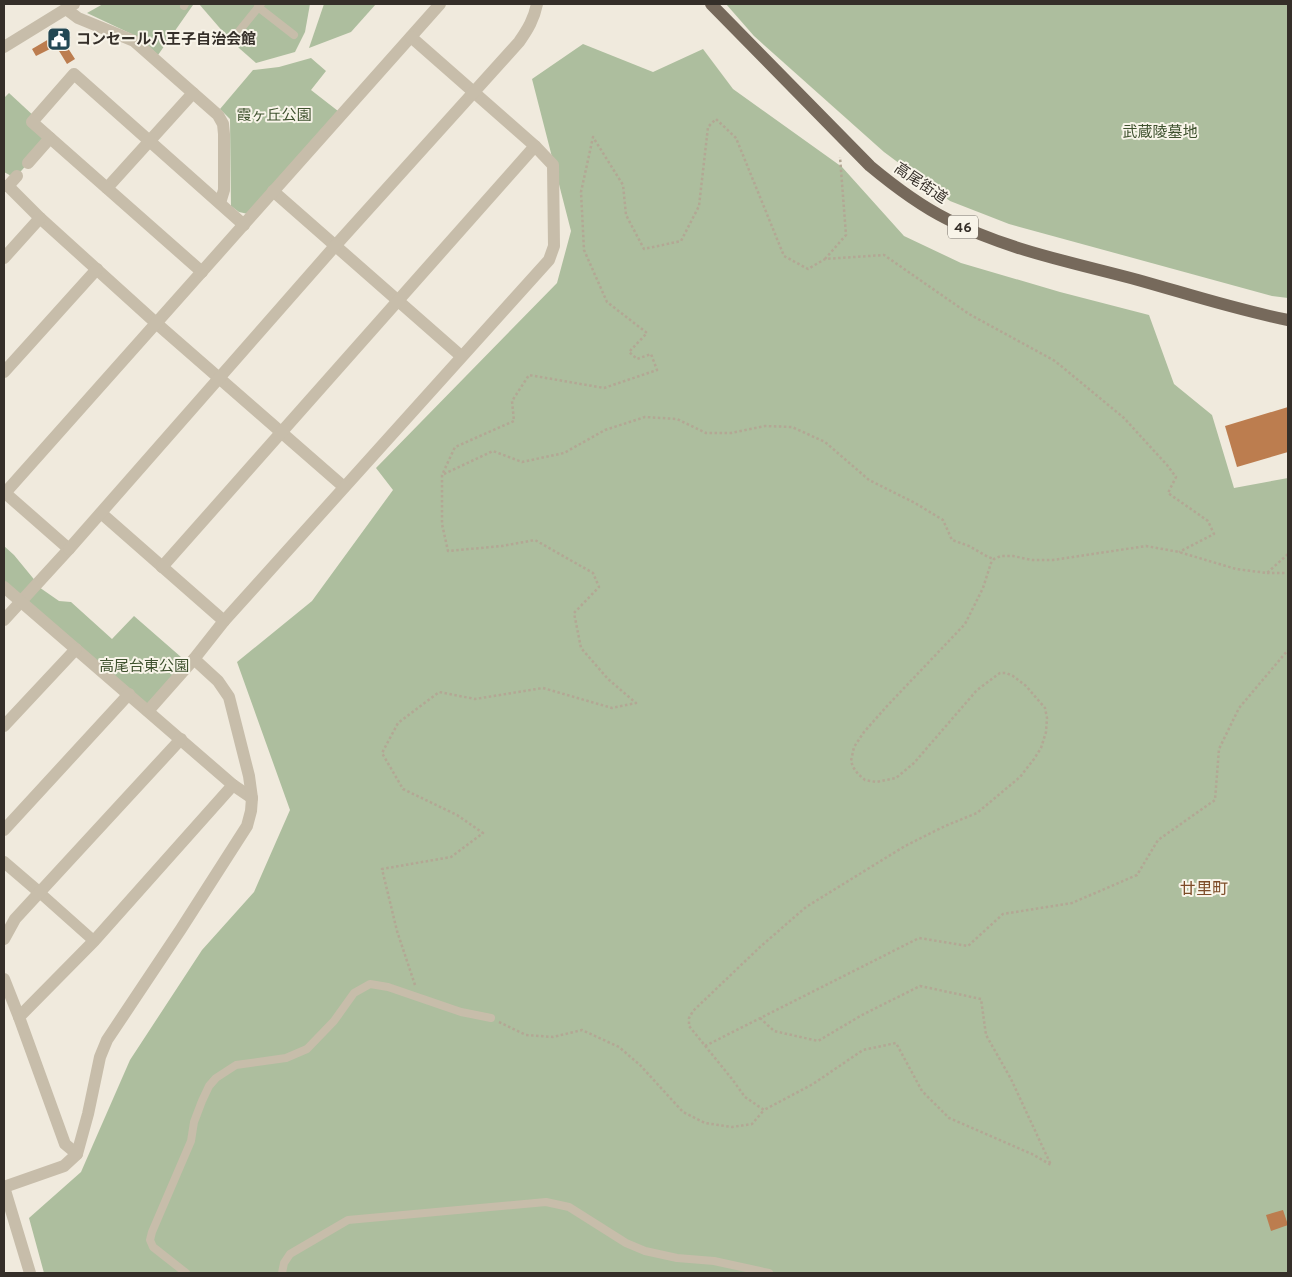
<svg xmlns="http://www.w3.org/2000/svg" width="1292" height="1277" viewBox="0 0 1292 1277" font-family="Overpass,'Noto Sans JP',sans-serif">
<rect width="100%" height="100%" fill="#f0eadd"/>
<g fill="#adbe9e">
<path d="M 103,4 L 192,4 L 193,5 L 158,55 L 140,38 L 87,13 Z"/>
<path d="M 199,4 L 310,4 L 305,32 L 295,52 L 256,63 L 231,41 Z"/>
<path d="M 324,4 L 376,4 L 351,32 L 309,48 Z"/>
<path d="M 726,4 L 1288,4 L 1288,298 L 1272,296 L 1009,224 L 950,201 L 884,152 L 754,36 Z"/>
<path d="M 583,44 L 653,72 L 703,49 L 733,89 L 842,167 L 904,236 L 961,263 L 1060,292 L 1149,315 L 1174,384 L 1212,415 L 1234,488 L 1288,478 L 1288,1273 L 44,1273 L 29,1218 L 81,1172 L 130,1060 L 202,950 L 254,892 L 290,810 L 237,662 L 312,601 L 393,490 L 376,468 L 557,283 L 571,231 L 532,79 Z"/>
<path d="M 311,58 L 326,71 L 311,90 L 338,111 L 248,214 L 239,212 L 231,206 L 230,119 L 220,109 L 253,70 L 279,67 Z"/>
<path d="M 9,93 L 36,118 L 50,138 L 15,178 L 4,172 L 4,98 Z"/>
<path d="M 4,546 L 14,555 L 37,583 L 36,585 L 59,601 L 71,602 L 112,639 L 134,616 L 189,664 L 148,711 L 4,587 Z"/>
</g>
<g fill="#bc7d4f">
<path d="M 66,29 L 71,38 L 64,42 L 75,59 L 67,64 L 56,46 L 36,56 L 32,49 Z"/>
<path d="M 1288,407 L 1288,452 L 1237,467 L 1225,426 Z"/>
<path d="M 1283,1210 L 1288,1225 L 1271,1231 L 1266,1215 Z"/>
</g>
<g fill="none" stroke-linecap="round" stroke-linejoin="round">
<g stroke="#b3a794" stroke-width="2.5" stroke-dasharray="2.5 2.5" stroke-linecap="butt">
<path d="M 825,259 L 846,235 L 840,157"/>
<path d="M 444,474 L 493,451 L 522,462 L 564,453 L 605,430 L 645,417 L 677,419 L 706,433 L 731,433 L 765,426 L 792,427 L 825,442 L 869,480 L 915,503 L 943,520 L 952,540 L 969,546 L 988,557 L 994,559"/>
<path d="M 1267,573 L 1288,573"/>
<path d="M 415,985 L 397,931 L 382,869 L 451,857 L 483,833 L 457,815 L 403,789 L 382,753 L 398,723 L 439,692 L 475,699 L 543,688 L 612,708 L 636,703 L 608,679 L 581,648 L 574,613 L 599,587 L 593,573 L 535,540 L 502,546 L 448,551 L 442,524 L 442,475 L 455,447 L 514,421 L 512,401 L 529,375 L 604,388 L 657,370 L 651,354 L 637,359 L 629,352 L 647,333 L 607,302 L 584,250 L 581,192 L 593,137 L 623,185 L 626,215 L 644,249 L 681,241 L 699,206 L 708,127 L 716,119 L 736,138 L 784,256 L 808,269 L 825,259 L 884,255 L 969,314 L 1055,361 L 1124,418 L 1167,465 L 1176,477 L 1168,493 L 1208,521 L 1214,534 L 1179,552"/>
<path d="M 760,1018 L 774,1031 L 818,1041 L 862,1015 L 920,986 L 981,999 L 986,1035 L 1011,1079 L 1051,1165 L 1032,1154 L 949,1118 L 922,1091 L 896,1043 L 863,1050 L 813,1084 L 764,1110"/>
<path d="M 499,1022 L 526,1035 L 553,1037 L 582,1030 L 619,1047 L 640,1065 L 683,1112 L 705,1123 L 732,1127 L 752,1124 L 764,1110 L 745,1097 L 732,1079 L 689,1026 L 689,1018 L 693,1011 L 760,947 L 806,907 L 905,846 L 945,826 L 977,813 L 1020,777 L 1034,759 L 1041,748 L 1046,732 L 1047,718 L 1045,708 L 1026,686 L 1013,676 L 1006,673 L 1000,673 L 977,690 L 914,763 L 896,778 L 876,782 L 865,780 L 858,774 L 853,767 L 851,761 L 854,747 L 864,732 L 887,706 L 965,624 L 983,588 L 991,563 L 994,559 L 1001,556 L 1013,556 L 1032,560 L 1053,560 L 1146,546 L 1179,552 L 1236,569 L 1267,573 L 1288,554"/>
<path d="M 705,1046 L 919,938 L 968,946 L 1003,914 L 1072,903 L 1137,875 L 1158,840 L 1215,800 L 1219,749 L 1239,708 L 1288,650"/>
</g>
<g stroke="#c7bdaa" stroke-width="8">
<path d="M 184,6 L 185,4"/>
<path d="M 258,7 L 294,35"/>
<path d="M 231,41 L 261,4"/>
<path d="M 186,1273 L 153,1247 L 150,1240 L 152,1232 L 191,1141 L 194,1122 L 202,1101 L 209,1086 L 216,1078 L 236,1065 L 286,1058 L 307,1049 L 334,1021 L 354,993 L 370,984 L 388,987 L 461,1012 L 491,1018"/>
<path d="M 282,1273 L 284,1263 L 290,1254 L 348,1220 L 546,1202 L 569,1207 L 626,1243 L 645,1251 L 677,1258 L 714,1261 L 769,1273"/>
</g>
<path stroke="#c7bdaa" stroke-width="11" d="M 39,892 L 94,941"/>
<g stroke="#c7bdaa" stroke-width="12">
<path d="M 66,9 L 78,18 L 134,41 L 218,115 L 223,124 L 224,134 L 224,190 L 220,203"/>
<path d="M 28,163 L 50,138"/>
<path d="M 4,186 L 8,186 L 40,218 L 156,323 L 344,487"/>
<path d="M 8,186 L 17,176"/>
<path d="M 107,188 L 193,93"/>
<path d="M 273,191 L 461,356"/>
<path d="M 4,258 L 40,218"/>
<path d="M 202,272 L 32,122 L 74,74 L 244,225"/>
<path d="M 4,372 L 97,269"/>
<path d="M 4,492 L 69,549 L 4,620"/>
<path d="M 5,493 L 440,4"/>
<path d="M 101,513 L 224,621"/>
<path d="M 162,567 L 535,146"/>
<path d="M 4,587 L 233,785 L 252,798"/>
<path d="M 148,711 L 194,659 L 224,621 L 549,260 L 554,246 L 553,165 L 535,146 L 411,37"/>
<path d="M 4,726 L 76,649"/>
<path d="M 4,830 L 129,694"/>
<path d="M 4,862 L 39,892"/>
<path d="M 4,939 L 15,919 L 181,739"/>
<path d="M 4,979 L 19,1017"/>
<path d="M 77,1154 L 65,1144 L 19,1017 L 94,941 L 233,785"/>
<path d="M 4,1187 L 64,1166 L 77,1154 L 88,1114 L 100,1057 L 107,1040 L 181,929 L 247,826 L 251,811 L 252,798 L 249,776 L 229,697 L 218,681 L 194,659"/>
<path d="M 4,1187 L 30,1273"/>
</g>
<g stroke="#c7bdaa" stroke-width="12">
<path d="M 4,47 L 74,4"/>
<path d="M 69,549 L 335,246 L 519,42 C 528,29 534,19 537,4"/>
</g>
<path stroke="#76695b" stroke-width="12" d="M 711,4 L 870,166 C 894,186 919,205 947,219 C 1006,250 1075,263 1138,280 C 1188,294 1237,310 1288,320"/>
</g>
<defs>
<g id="civic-square" transform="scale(1.25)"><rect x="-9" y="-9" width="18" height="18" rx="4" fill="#224753" stroke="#f8f4e9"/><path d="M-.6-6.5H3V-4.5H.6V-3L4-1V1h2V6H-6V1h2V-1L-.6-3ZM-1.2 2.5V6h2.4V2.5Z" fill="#fff"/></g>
</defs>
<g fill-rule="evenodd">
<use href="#civic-square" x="59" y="39"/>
</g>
<g text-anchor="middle" stroke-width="4" stroke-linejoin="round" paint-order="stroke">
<rect fill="#f8f4e9" stroke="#706a63" stroke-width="1" x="948" y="215.5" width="30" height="23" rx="4"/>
<g font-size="14" font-weight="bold" fill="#352f29">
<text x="963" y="232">46</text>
</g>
<g font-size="15" font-weight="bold" fill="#352f29" stroke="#f8f4e9" text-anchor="start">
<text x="76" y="44">コンセール八王子自治会館</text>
</g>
<g font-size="15" fill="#3e512e" stroke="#f8f4e9">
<text x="274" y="120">霞ヶ丘公園</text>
<text x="1160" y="137">武蔵陵墓地</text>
<text x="144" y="671">高尾台東公園</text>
</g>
<g font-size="15" fill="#352f29" stroke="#f8f4e9">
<text transform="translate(921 183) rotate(34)" y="5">高尾街道</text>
</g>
<g font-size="16" fill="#7d4c28" stroke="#f8f4e9">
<text x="1204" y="894">廿里町</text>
</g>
</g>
<rect width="1292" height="1277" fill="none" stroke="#352f29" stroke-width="10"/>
</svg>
